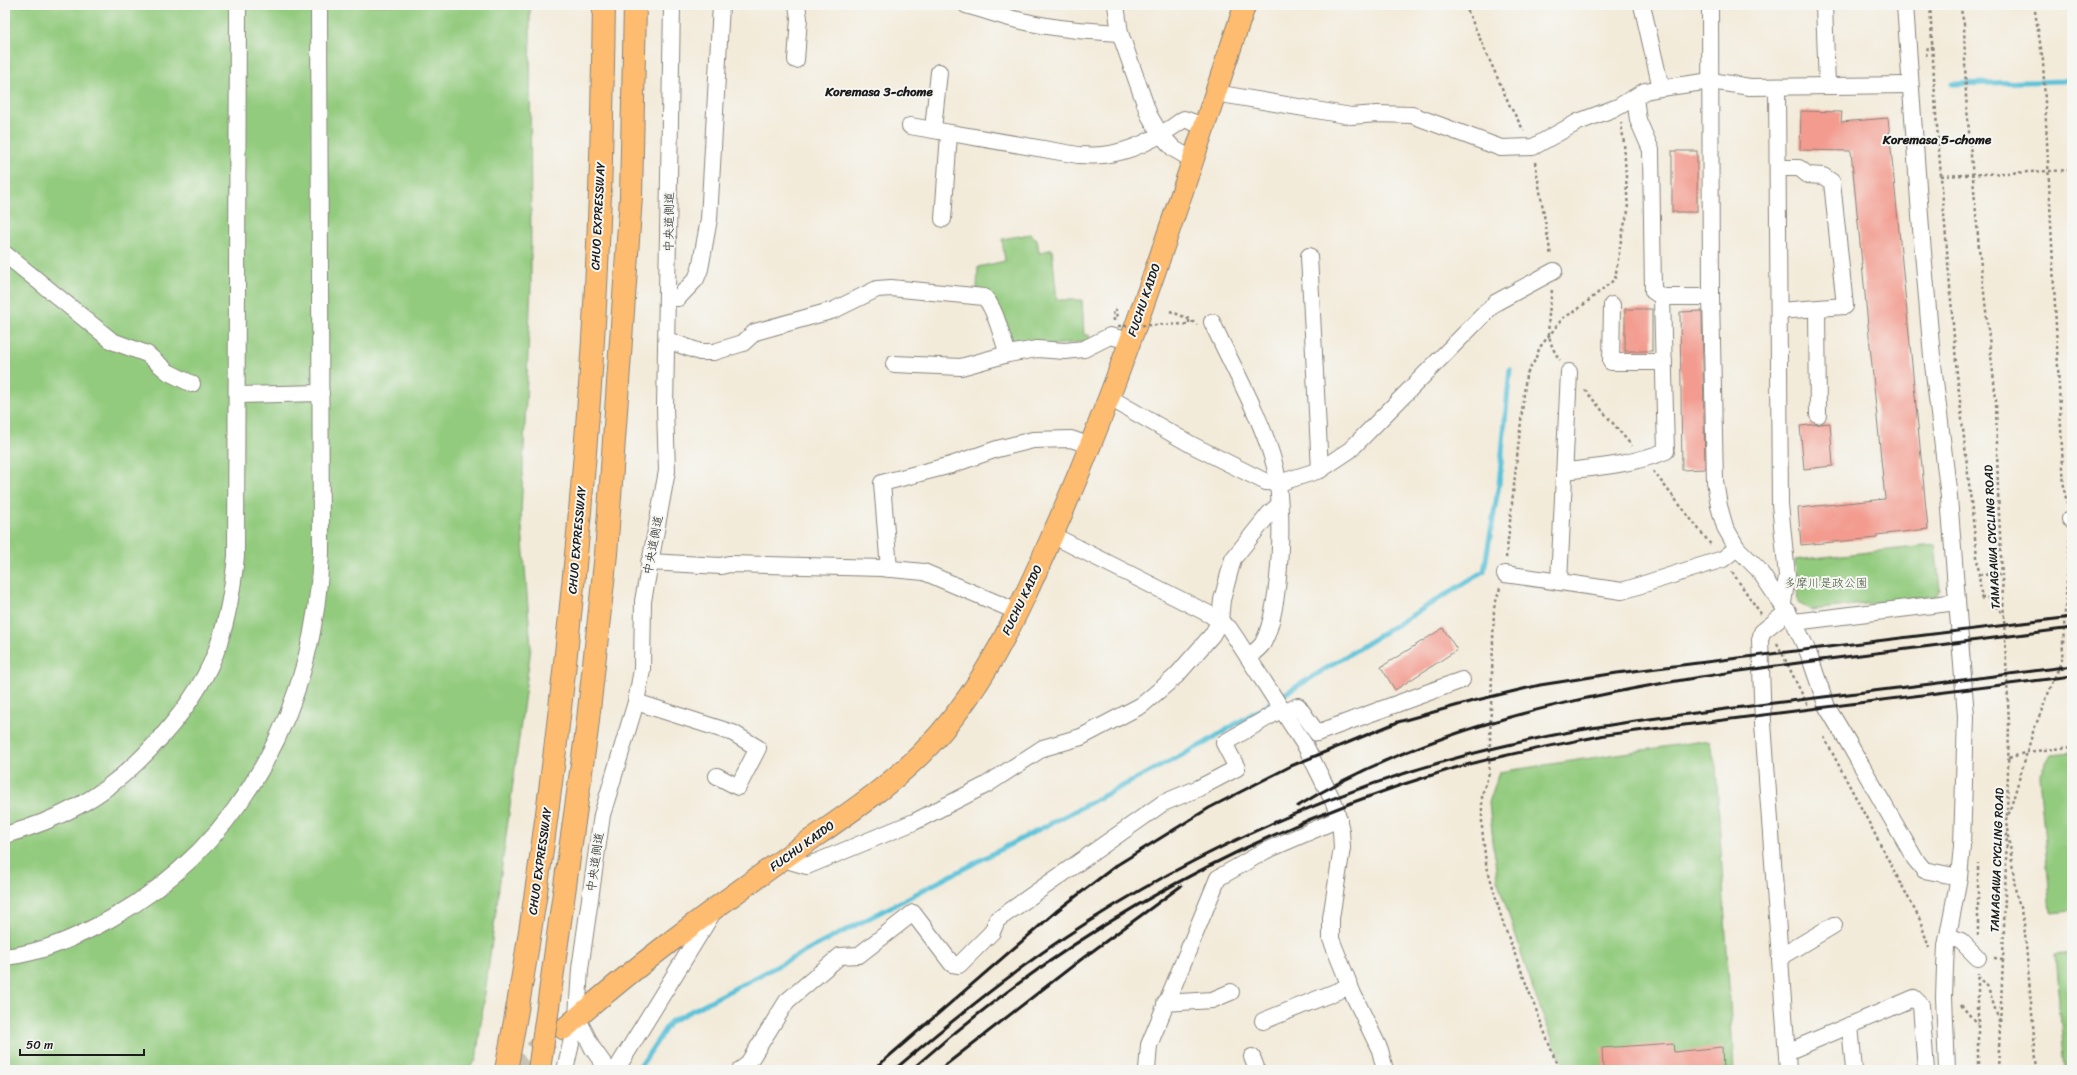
<svg xmlns="http://www.w3.org/2000/svg" width="2077" height="1075" viewBox="0 0 2077 1075" font-family="Sriracha,'Klee One',sans-serif">
<rect width="100%" height="100%" fill="#f6f6f2"/>
<filter id="ink" filterUnits="userSpaceOnUse"><feTurbulence type="fractalNoise" baseFrequency=".025" numOctaves="2"/><feDisplacementMap in="SourceGraphic" scale="8" xChannelSelector="R" yChannelSelector="G"/><feConvolveMatrix kernelMatrix="1 2 1 2 8 2 1 2 1" color-interpolation-filters="sRGB"/></filter>
<filter id="wash" filterUnits="userSpaceOnUse"><feTurbulence type="fractalNoise" baseFrequency=".012" numOctaves="4" result="noise"/><feDisplacementMap in="SourceGraphic" scale="16" xChannelSelector="R" yChannelSelector="G"/><feGaussianBlur stdDeviation="0.9" result="paint"/><feColorMatrix in="noise" values="0 0 0 0 0 0 0 0 0 0 0 0 0 0 0 0 0 1.4 0 .05"/><feComposite in="paint" operator="in"/></filter>
<g filter="url(#wash)">
<rect width="100%" height="100%" fill="#f3ebda"/>
<g fill="#93cb7e" stroke="#58744d">
<path d="M 5,5 L 530,5 L 531,285 L 521,515 L 531,648 L 476,1061 L 465,1070 L 5,1070 Z"/>
<path d="M 1030,234 L 1037,239 L 1039,253 L 1052,249 L 1057,300 L 1082,300 L 1084,335 L 1089,335 L 1091,341 L 1011,349 L 977,290 L 978,267 L 1005,261 L 1002,239 Z"/>
<path d="M 1935,545 L 1940,589 L 1936,596 L 1811,610 L 1798,603 L 1795,560 Z"/>
<path d="M 1709,740 L 1716,766 L 1734,1070 L 1569,1070 L 1560,1059 L 1535,995 L 1497,879 L 1489,803 L 1499,772 Z"/>
<path d="M 2072,752 L 2072,910 L 2051,912 L 2039,775 L 2051,754 Z"/>
<path d="M 2072,953 L 2072,1070 L 2065,1070 L 2055,955 Z"/>
</g>
<g fill="none" stroke-linecap="round" stroke-linejoin="round">
<g stroke="#5cc2d9" stroke-width="5">
<path d="M 1952,84 L 2064,81 L 2072,78"/>
<path d="M 638,1070 L 670,1022 L 1205,743 L 1484,571 L 1499,484 L 1510,369"/>
</g>
</g>
<g id="blocks">
<g fill="#f39b8f">
<path d="M 1801,111 L 1842,112 L 1841,122 L 1888,118 L 1928,529 L 1877,535 L 1877,538 L 1801,545 L 1798,508 L 1885,499 L 1851,151 L 1800,150 Z"/>
<rect x="1672" y="151" width="25" height="61"/>
<rect x="1625" y="309" width="27" height="42"/>
<path d="M 1702,311 L 1705,469 L 1682,470 L 1680,312 Z"/>
<path d="M 1830,423 L 1833,466 L 1804,469 L 1800,426 Z"/>
<path d="M 1443,628 L 1457,650 L 1395,690 L 1381,667 Z"/>
<path d="M 1673,1043 L 1674,1052 L 1722,1047 L 1723,1070 L 1603,1070 L 1602,1048 Z"/>
</g>
</g>
</g>
<g filter="url(#ink)">
<use href="#blocks" fill-opacity="0" stroke="#88847b" stroke-width="1"/>
<g fill="none" stroke-linecap="round" stroke-linejoin="round">
<path stroke="#c8c2b4" stroke-width="21" stroke-dasharray="21 10" stroke-linecap="butt" d="M 508,1070 L 554,1036"/>
<g stroke="#88847b" stroke-width="18">
<g id="minor">
<path d="M 966,5 C 985,10 1003,17 1022,21 C 1055,29 1087,31 1120,33"/>
<path d="M 1116,5 L 1120,33 L 1149,115 L 1160,134 L 1174,149 L 1193,160"/>
<path d="M 1642,5 L 1661,88"/>
<path d="M 1710,5 L 1711,297 L 1715,481 L 1719,506 L 1725,527 L 1737,548 L 1758,569 L 1794,622 L 1808,652 L 1827,707 L 1848,742 L 1915,859 L 1924,870 L 1959,877"/>
<path d="M 1824,5 L 1827,85"/>
<path d="M 1905,5 L 1921,229 L 1932,356 L 1949,497 L 1966,716 L 1962,846 L 1959,877 L 1946,946 L 1945,967 L 1944,997 L 1947,1070"/>
<path d="M 796,60 L 799,18 L 797,5"/>
<path d="M 1777,87 L 1780,504 L 1787,576 L 1783,603"/>
<path d="M 1215,93 L 1351,116 L 1377,114 L 1412,115 L 1501,148 L 1533,147 L 1578,122 L 1618,107 L 1645,91 L 1661,88 L 1711,81 L 1750,87 L 1910,85"/>
<path d="M 910,126 L 1078,155 C 1086,155 1095,156 1103,155 C 1131,152 1161,136 1184,119 L 1204,126"/>
<path d="M 933,129 L 939,72"/>
<path d="M 1778,168 L 1799,168 L 1808,175 L 1823,176 L 1832,182 L 1845,306 L 1779,311"/>
<path d="M 943,219 L 949,134"/>
<path d="M 5,254 L 112,341 L 147,354 L 168,372 L 192,384"/>
<path d="M 1309,256 L 1320,470"/>
<path d="M 667,297 L 678,298 L 696,279 L 700,269 L 709,219 L 721,5"/>
<path d="M 1662,297 L 1711,297"/>
<path d="M 1612,305 L 1611,362 L 1664,362"/>
<path d="M 1817,309 L 1818,415"/>
<path d="M 1212,322 C 1233,368 1260,414 1274,463 C 1285,501 1282,607 1263,643 C 1260,648 1253,653 1248,657"/>
<path d="M 667,340 L 700,352 L 714,352 L 743,343 L 755,332 L 834,310 L 877,289 L 891,288 L 984,297 C 996,308 1002,339 1008,354"/>
<path d="M 894,364 L 961,367 L 1008,354 L 1037,349 L 1065,351 L 1084,349 L 1110,336 L 1130,341"/>
<path d="M 237,395 L 321,393"/>
<path d="M 1110,398 L 1192,445 L 1266,482 L 1279,483 L 1320,470 L 1350,450 L 1495,303 L 1554,271"/>
<path d="M 1566,471 C 1601,467 1634,464 1666,451 L 1662,297 L 1653,291 L 1651,150 L 1638,120 L 1635,98"/>
<path d="M 2070,519 L 2072,520"/>
<path d="M 1052,535 L 1209,614 L 1229,628 L 1237,640 L 1306,747 L 1335,805 L 1341,831 L 1342,848 L 1331,918 L 1331,939 L 1353,994 L 1380,1050 L 1385,1070"/>
<path d="M 649,562 L 721,566 L 729,564 L 881,568 L 924,572 L 1018,612"/>
<path d="M 889,569 L 882,483 L 951,465 L 997,449 L 1033,440 L 1071,439 L 1091,446"/>
<path d="M 1505,574 L 1622,591 L 1723,559 L 1737,548"/>
<path d="M 1559,582 L 1569,372"/>
<path d="M 1788,611 L 1762,632 L 1760,640 L 1763,723 L 1788,1070"/>
<path d="M 1794,622 L 1957,602"/>
<path d="M 636,702 L 733,733 L 758,748 L 738,787 L 717,776"/>
<path d="M 1284,713 L 1298,706 L 1317,733 L 1462,680"/>
<path d="M 5,835 C 30,828 56,818 78,806 C 134,776 200,703 219,643 C 229,614 233,586 236,556 L 238,5"/>
<path d="M 783,859 L 807,866 L 914,822 L 986,785 L 1043,748 L 1081,737 L 1142,705 L 1176,676 L 1212,635 L 1220,621 L 1222,600 L 1233,559 L 1269,514 L 1279,505"/>
<path d="M 1948,936 L 1961,941 L 1978,958"/>
<path d="M 5,957 C 43,953 79,936 112,918 C 245,842 316,703 321,552 L 319,5"/>
<path d="M 1780,957 L 1834,925"/>
<path d="M 1165,1003 L 1212,1000 L 1231,992"/>
<path d="M 1263,1021 L 1350,986"/>
<path d="M 1850,1025 L 1854,1070"/>
<path d="M 1787,1052 L 1914,998 L 1921,1005 L 1926,1070"/>
<path d="M 1252,1057 L 1257,1070"/>
<path d="M 565,1070 L 577,1017"/>
<path d="M 608,1070 L 593,1049 L 577,1017 L 580,969 L 602,815 L 636,702 L 642,670 L 643,601 L 667,471 L 665,407 L 672,5"/>
<path d="M 616,1070 L 712,914"/>
<path d="M 740,1070 L 747,1065 L 787,1001 L 840,956 L 859,955 L 913,913 L 952,964 L 959,965 L 992,932 L 997,920 L 1163,803 L 1199,788 L 1237,768 L 1224,743 L 1282,709"/>
<path d="M 1147,1070 L 1149,1045 L 1218,878 L 1265,851 L 1339,819"/>
</g>
</g>
<g stroke="#88847b" stroke-width="23">
<path id="major" d="M 564,1029 C 634,967 710,911 786,857 C 831,825 879,795 919,756 C 983,693 1017,615 1053,534 C 1129,362 1185,182 1245,5"/>
</g>
<g stroke="#88847b" stroke-width="24">
<g id="highway">
<path d="M 547,1014 L 587,729 L 606,554 L 631,197 L 635,5"/>
<path d="M 506,1070 C 533,929 552,787 567,644 C 583,494 595,344 600,193 C 602,131 603,68 604,5"/>
</g>
</g>
<g stroke="#88847b" stroke-width="2.5" stroke-dasharray="3 3" stroke-linecap="butt">
<path d="M 1465,5 L 1510,106 L 1524,131"/>
<path d="M 1930,5 L 1936,114 L 1957,374 L 1982,602"/>
<path d="M 1960,5 L 1964,24 L 1966,97 L 1979,248 L 1996,400 L 1998,493 L 2009,723 L 2007,816"/>
<path d="M 2034,5 L 2043,61 L 2064,489 L 2067,503"/>
<path d="M 1926,56 L 1928,47 L 1933,47"/>
<path d="M 1535,162 L 1551,256"/>
<path d="M 1941,176 L 2072,170"/>
<path d="M 1552,290 C 1549,316 1543,338 1560,360"/>
<path d="M 1170,311 L 1189,319 L 1197,325"/>
<path d="M 1114,321 L 1113,310 L 1116,310 L 1117,320"/>
<path d="M 1585,390 L 1632,446"/>
<path d="M 1653,471 L 1712,546"/>
<path d="M 1506,558 L 1526,375 L 1534,362 L 1540,347 L 1563,318 L 1577,310 L 1615,279 L 1622,234 L 1628,211 L 1624,143 L 1621,123"/>
<path d="M 1732,572 L 1761,614"/>
<path d="M 1979,575 L 2002,574"/>
<path d="M 1500,588 L 1494,608 L 1489,773 L 1482,795 L 1482,828 L 1486,863 L 1503,923 L 1559,1070"/>
<path d="M 1981,597 L 1987,597 L 2004,615"/>
<path d="M 1777,643 L 1808,706"/>
<path d="M 1824,737 L 1920,920 L 1929,948"/>
<path d="M 2009,758 L 2027,752 L 2072,747"/>
<path d="M 1978,936 L 1978,863"/>
<path d="M 1994,958 L 2003,959"/>
<path d="M 1978,976 L 1988,987 L 1997,1015 L 2000,1021"/>
<path d="M 1961,1005 L 1977,1024"/>
<path d="M 1978,1070 L 1978,973"/>
<path d="M 1998,1070 L 2003,959 L 2007,831"/>
<path d="M 2037,1070 L 2024,923 L 2015,888 L 2007,820 L 2033,732 L 2062,659 L 2070,534"/>
</g>
<use href="#minor" stroke="#fff" stroke-width="16"/>
<use href="#major" stroke="#febc70" stroke-width="21"/>
<use href="#highway" stroke="#febc70" stroke-width="22"/>
<g stroke="#1c1c1c" stroke-width="3">
<path d="M 1298,806 C 1450,712 1646,683 1821,660 C 1904,650 1988,639 2072,628"/>
<path d="M 873,1070 L 1058,910 L 1117,865 L 1209,808 L 1291,766 L 1398,722 L 1473,701 L 1540,685 L 1617,673 L 2072,617"/>
<path d="M 894,1070 C 949,1023 1005,977 1065,937 C 1202,845 1361,777 1521,742 C 1604,723 1689,714 1774,703 C 1873,691 1973,679 2072,666"/>
<path d="M 911,1070 C 1069,930 1246,831 1448,770 C 1499,755 1552,746 1605,735 L 2072,676"/>
<path d="M 939,1070 L 1079,961 L 1181,886"/>
</g>
<g stroke="#88847b" stroke-width="24" stroke-linecap="butt">
<path id="highway-bridge" d="M 539,1070 L 547,1014"/>
</g>
<path stroke="#88847b" stroke-width="2.5" stroke-dasharray="3 3" stroke-linecap="butt" d="M 1118,326 L 1189,324 L 1189,319"/>
<use href="#highway-bridge" stroke="#febc70" stroke-width="22"/>
</g>
</g>
<g text-anchor="middle" stroke-width="4" stroke-linejoin="round" paint-order="stroke">
<g font-size="12" fill="#1c1c1c" stroke="#f6f6f2">
<text transform="translate(598 216) rotate(-87)" y="4">CHUO EXPRESSWAY</text>
<text transform="translate(669 222) rotate(-89)" y="4">中央道側道</text>
<text transform="translate(1144 300) rotate(-71)" y="4">FUCHU KAIDO</text>
<text transform="translate(1992 537) rotate(-93)" y="4">TAMAGAWA CYCLING ROAD</text>
<text transform="translate(577 540) rotate(-85)" y="4">CHUO EXPRESSWAY</text>
<text transform="translate(653 545) rotate(-79)" y="4">中央道側道</text>
<text transform="translate(1022 600) rotate(-64)" y="4">FUCHU KAIDO</text>
<text transform="translate(802 846) rotate(-36)" y="4">FUCHU KAIDO</text>
<text transform="translate(1997 860) rotate(-88)" y="4">TAMAGAWA CYCLING ROAD</text>
<text transform="translate(540 861) rotate(-82)" y="4">CHUO EXPRESSWAY</text>
<text transform="translate(595 862) rotate(-82)" y="4">中央道側道</text>
</g>
<g font-size="12" fill="#46593e" stroke="#f6f6f2">
<text x="1826" y="587">多摩川是政公園</text>
</g>
<g font-size="13" font-weight="bold" fill="#1c1c1c" stroke="#f6f6f2">
<text x="879" y="96">Koremasa 3-chome</text>
<text x="1937" y="144">Koremasa 5-chome</text>
</g>
</g>
<rect width="2077" height="1075" fill="none" stroke="#f6f6f2" stroke-width="20"/>
<path d="M20 1049v6h124v-6" fill="none" stroke="#1c1c1c" stroke-width="2"/>
<text x="26" y="1049" font-size="12" fill="#1c1c1c" stroke="#f6f6f2" stroke-width="3" paint-order="stroke">50 m</text>
</svg>
